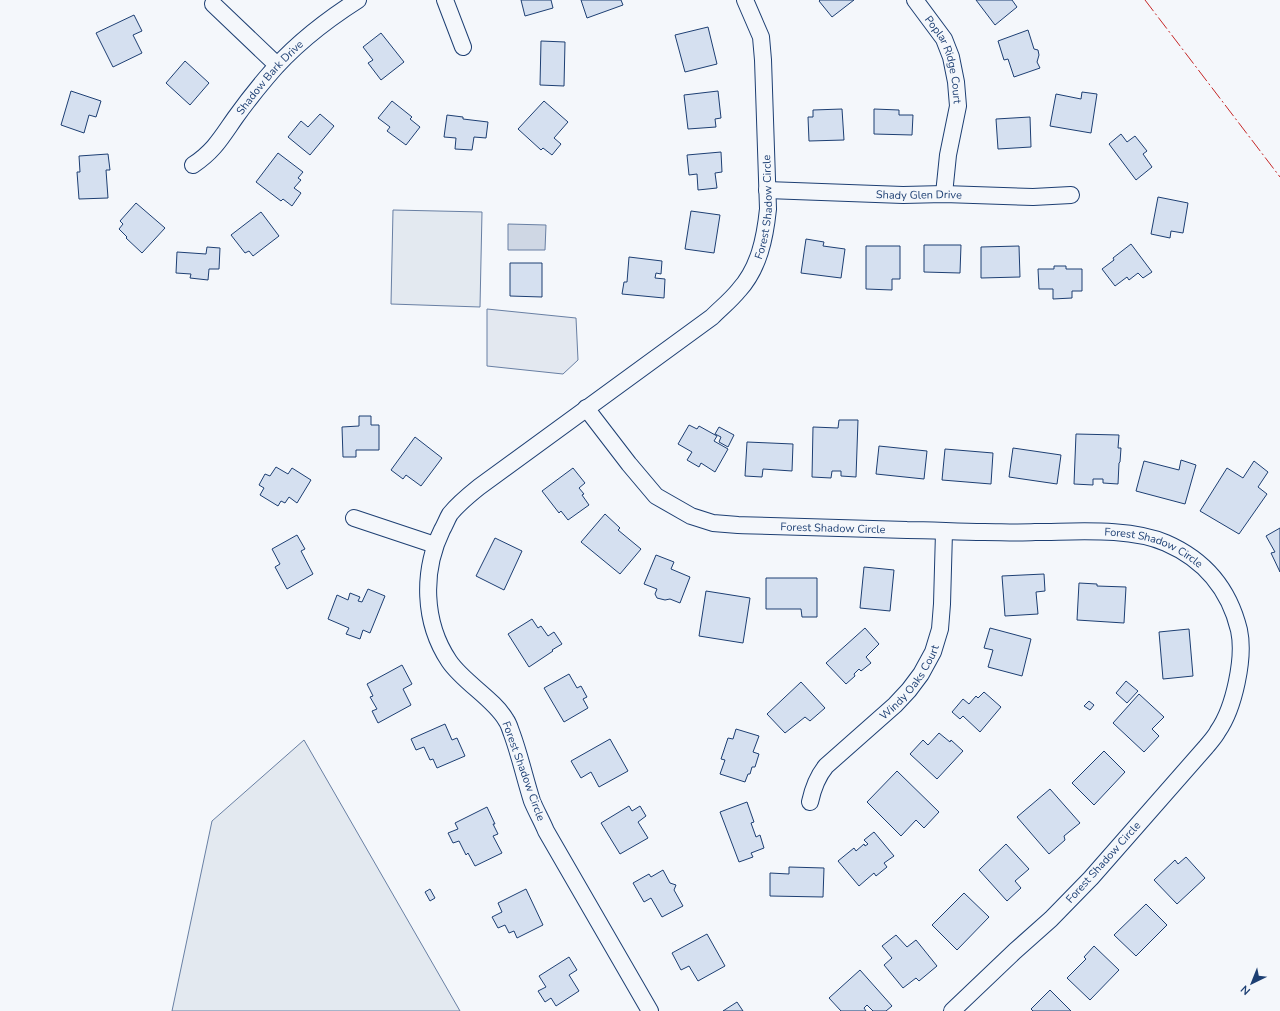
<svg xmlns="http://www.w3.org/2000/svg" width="1280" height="1011" viewBox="0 0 1280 1011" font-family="'Nunito Sans',sans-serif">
<rect width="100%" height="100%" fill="#f4f7fb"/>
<g fill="#e3e9f0" stroke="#687fa3">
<path d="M 393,210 L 482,212 L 480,307 L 391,304 Z"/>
<path d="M 304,740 L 460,1011 L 172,1011 L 212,821 Z"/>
</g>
<path fill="#e3e8f0" stroke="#687fa3" d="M 487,309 L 576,318 L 578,360 L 563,374 L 487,366 Z"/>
<path fill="#cfd7e4" stroke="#687fa3" d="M 508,224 L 546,225 L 545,250 L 508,250 Z"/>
<g fill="#d5e0f0" stroke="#1d3f73">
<path d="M 521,0 L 551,0 L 553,8 L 525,16 Z"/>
<path d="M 581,0 L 621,0 L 623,5 L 587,18 Z"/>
<path d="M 820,0 L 854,0 L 832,17 L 819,1 Z"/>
<path d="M 976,0 L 1012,0 L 1017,7 L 995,25 Z"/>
<path d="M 134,15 L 142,31 L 133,35 L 142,53 L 113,67 L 96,33 Z"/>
<path d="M 708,27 L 717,64 L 685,72 L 675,35 Z"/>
<path d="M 1028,30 L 1034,49 L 1038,50 L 1039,55 L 1037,62 L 1040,68 L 1014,77 L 1008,59 L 1004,60 L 998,41 Z"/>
<path d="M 381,33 L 404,62 L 381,80 L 368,63 L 373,60 L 363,47 Z"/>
<path d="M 541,41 L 565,42 L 564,86 L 540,85 Z"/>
<path d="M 185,61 L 209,83 L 190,105 L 166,83 Z"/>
<path d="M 71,91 L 101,101 L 96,117 L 89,115 L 84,133 L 61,125 Z"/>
<path d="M 718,91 L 721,118 L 715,119 L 716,127 L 688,129 L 684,95 Z"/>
<path d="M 1082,92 L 1097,94 L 1091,133 L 1050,126 L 1056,94 L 1081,99 Z"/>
<path d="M 392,101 L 412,117 L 410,119 L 420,127 L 406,145 L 387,131 L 390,127 L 378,118 Z"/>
<path d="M 544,101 L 568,122 L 554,138 L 561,144 L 552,155 L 543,148 L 541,150 L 518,129 Z"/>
<path d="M 842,109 L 844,140 L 809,141 L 808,117 L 813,117 L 813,110 Z"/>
<path d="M 874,109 L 899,110 L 899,115 L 913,115 L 912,135 L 874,134 Z"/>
<path d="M 320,114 L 334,126 L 310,155 L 288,137 L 301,121 L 308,127 Z"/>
<path d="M 447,115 L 463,117 L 463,119 L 488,122 L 486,138 L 474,137 L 472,150 L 455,149 L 456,138 L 444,137 Z"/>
<path d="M 1030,117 L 1031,147 L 998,149 L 996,119 Z"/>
<path d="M 1121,134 L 1127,142 L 1135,136 L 1147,151 L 1143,154 L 1152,167 L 1136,180 L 1109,144 Z"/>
<path d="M 721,152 L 722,172 L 715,173 L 717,188 L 698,190 L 697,174 L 689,175 L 687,155 Z"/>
<path d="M 278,153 L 303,172 L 298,178 L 301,180 L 294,188 L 301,193 L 292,206 L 283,199 L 281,201 L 256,182 Z"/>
<path d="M 108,154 L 110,170 L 106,170 L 108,198 L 79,199 L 77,172 L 80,172 L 79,156 Z"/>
<path d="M 1158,197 L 1188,203 L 1183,233 L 1171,231 L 1170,238 L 1151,234 Z"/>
<path d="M 136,203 L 165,228 L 142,253 L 126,238 L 127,237 L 119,229 L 123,224 L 120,221 Z"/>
<path d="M 691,211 L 720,215 L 714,253 L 685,249 Z"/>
<path d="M 261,212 L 279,236 L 253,256 L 249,251 L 245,253 L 231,235 Z"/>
<path d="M 806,239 L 824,242 L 823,246 L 845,249 L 841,278 L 801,273 Z"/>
<path d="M 1131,244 L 1152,272 L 1143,278 L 1138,273 L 1129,280 L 1127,277 L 1115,286 L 1102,269 L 1114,260 L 1113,258 Z"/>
<path d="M 924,245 L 961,245 L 960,273 L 924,272 Z"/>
<path d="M 866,246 L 900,246 L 900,279 L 892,279 L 892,290 L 866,289 Z"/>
<path d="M 1019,246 L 1020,277 L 981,278 L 981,247 Z"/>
<path d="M 207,247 L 220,248 L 219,269 L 209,269 L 208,280 L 190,278 L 191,274 L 176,273 L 177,252 L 206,254 Z"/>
<path d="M 629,257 L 662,261 L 661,274 L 656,273 L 655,278 L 665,279 L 664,298 L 622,294 L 624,282 L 627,282 Z"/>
<path d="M 510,263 L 542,263 L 542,297 L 510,296 Z"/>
<path d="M 1054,266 L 1066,266 L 1066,269 L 1082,269 L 1082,291 L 1072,291 L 1072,298 L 1053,299 L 1053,289 L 1039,289 L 1038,269 L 1054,269 Z"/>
<path d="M 359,416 L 371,416 L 371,425 L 379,425 L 379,450 L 356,450 L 356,457 L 343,457 L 342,427 L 359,426 Z"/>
<path d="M 839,420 L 858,420 L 856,477 L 841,476 L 841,471 L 832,471 L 831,478 L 812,477 L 813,427 L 838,428 Z"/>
<path d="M 689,425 L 697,429 L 699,426 L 717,436 L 714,441 L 728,449 L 715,472 L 701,463 L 699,467 L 687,460 L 692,452 L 678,444 Z"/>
<path d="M 719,427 L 734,435 L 728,447 L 719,442 L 721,437 L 715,434 Z"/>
<path d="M 1076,434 L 1119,435 L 1118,448 L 1121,448 L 1120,462 L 1119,463 L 1118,484 L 1103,483 L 1103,479 L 1093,479 L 1093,485 L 1074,484 Z"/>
<path d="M 415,437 L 442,458 L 421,486 L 406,475 L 403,479 L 391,470 Z"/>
<path d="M 747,442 L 793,444 L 792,471 L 763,469 L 762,477 L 745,476 Z"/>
<path d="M 879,446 L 927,451 L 924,479 L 876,474 Z"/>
<path d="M 1013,448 L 1061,455 L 1057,484 L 1009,477 Z"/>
<path d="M 945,449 L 993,453 L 991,484 L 942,480 Z"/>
<path d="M 1181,460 L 1196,465 L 1185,504 L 1136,491 L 1144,461 L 1179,470 Z"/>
<path d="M 1254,461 L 1268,472 L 1258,487 L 1267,494 L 1239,534 L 1200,511 L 1227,468 L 1243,478 Z"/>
<path d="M 276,467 L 288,474 L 292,468 L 311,480 L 297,503 L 289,497 L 285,503 L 281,501 L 278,506 L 260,495 L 264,488 L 259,485 L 265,474 L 270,476 Z"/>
<path d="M 573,468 L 585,483 L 579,488 L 584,494 L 582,495 L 589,505 L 568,520 L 561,511 L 559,513 L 542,491 Z"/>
<path d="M 605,514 L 620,528 L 618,530 L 641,549 L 620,574 L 581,542 Z"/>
<path d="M 1280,528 L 1280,572 L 1271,553 L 1275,552 L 1266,536 Z"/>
<path d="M 297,535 L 305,549 L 301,551 L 313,574 L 287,589 L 275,567 L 280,564 L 272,549 Z"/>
<path d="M 495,538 L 522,551 L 504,590 L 476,576 Z"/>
<path d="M 656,555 L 674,562 L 671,569 L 690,577 L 680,603 L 670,599 L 665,600 L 657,598 L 655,594 L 657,589 L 644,584 Z"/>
<path d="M 864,567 L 894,570 L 890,611 L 860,608 Z"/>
<path d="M 1044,574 L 1045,591 L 1036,592 L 1038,614 L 1005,616 L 1002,576 Z"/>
<path d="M 766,578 L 817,578 L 817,617 L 802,617 L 801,609 L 766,609 Z"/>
<path d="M 1079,583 L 1097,584 L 1097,586 L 1126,587 L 1124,623 L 1077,620 Z"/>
<path d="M 368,589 L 385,596 L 370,633 L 363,630 L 360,639 L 346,634 L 349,628 L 328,619 L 337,595 L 348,600 L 350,593 L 360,597 L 358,601 L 362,602 Z"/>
<path d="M 706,591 L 750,598 L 743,643 L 699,636 Z"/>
<path d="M 532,619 L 538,628 L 541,626 L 548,636 L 554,632 L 562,644 L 552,650 L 553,651 L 529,667 L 508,634 Z"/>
<path d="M 865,628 L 879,644 L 866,657 L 871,663 L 861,671 L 859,669 L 854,674 L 855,676 L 846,684 L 826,663 Z"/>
<path d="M 990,628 L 1031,639 L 1022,676 L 988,667 L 993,650 L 984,648 Z"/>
<path d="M 1189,629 L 1193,676 L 1163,679 L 1159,632 Z"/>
<path d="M 402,665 L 412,684 L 403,689 L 411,705 L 378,723 L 372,711 L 377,709 L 370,697 L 373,696 L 367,684 Z"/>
<path d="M 569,674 L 577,688 L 581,686 L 587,697 L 583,699 L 588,708 L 564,722 L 544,688 Z"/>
<path d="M 1126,681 L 1138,691 L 1127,703 L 1116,693 Z"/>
<path d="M 801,682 L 825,708 L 810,721 L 805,717 L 785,733 L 767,714 Z"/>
<path d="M 984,692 L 1001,707 L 980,732 L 963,716 L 960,719 L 952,712 L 963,699 L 969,704 L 976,696 L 978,698 Z"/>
<path d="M 1139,694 L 1164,717 L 1152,729 L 1159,736 L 1144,752 L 1113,723 Z"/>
<path d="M 1089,701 L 1094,705 L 1090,710 L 1084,706 Z"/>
<path d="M 445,724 L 452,740 L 457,738 L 465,756 L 437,768 L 433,759 L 430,760 L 424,747 L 416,750 L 411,739 Z"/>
<path d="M 736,729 L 759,736 L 753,752 L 759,754 L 755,767 L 752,767 L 750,774 L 748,774 L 745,782 L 720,774 L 725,760 L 721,759 L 728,738 L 733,739 Z"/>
<path d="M 939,733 L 950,742 L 951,740 L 963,751 L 937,779 L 910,754 L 923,740 L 928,745 Z"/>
<path d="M 610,739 L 628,771 L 599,787 L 591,772 L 581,778 L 571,761 Z"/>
<path d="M 1104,751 L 1125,772 L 1094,805 L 1072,783 Z"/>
<path d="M 897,771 L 939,812 L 924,828 L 916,820 L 901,836 L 867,802 Z"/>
<path d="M 1050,789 L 1080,823 L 1064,836 L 1065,840 L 1049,854 L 1017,817 Z"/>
<path d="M 747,802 L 754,822 L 751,823 L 756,837 L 760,835 L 764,848 L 751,853 L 753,857 L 739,862 L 720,812 Z"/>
<path d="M 629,806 L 632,811 L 640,806 L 646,816 L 638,822 L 648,838 L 620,854 L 601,823 Z"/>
<path d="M 487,807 L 495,824 L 493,824 L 498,834 L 493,836 L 502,853 L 475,866 L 468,853 L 466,855 L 459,841 L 453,843 L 448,833 L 458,829 L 455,823 Z"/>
<path d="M 874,832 L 894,856 L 884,863 L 887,867 L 876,876 L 874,873 L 859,886 L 838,861 L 854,848 L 856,851 L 864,844 L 865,846 L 868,844 L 864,840 Z"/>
<path d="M 1006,844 L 1029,869 L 1015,881 L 1021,888 L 1007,901 L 979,870 Z"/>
<path d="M 1186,857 L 1205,878 L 1177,904 L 1154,880 L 1175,860 L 1178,864 Z"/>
<path d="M 789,867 L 824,868 L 823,897 L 770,896 L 770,873 L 789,874 Z"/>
<path d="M 663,870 L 670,883 L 676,885 L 674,890 L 683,906 L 662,917 L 651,898 L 644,902 L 633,883 L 649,874 L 651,877 Z"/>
<path d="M 430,889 L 435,898 L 430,901 L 425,892 Z"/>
<path d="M 526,889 L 543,925 L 517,938 L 514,931 L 509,933 L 505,925 L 498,928 L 492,917 L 502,912 L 498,903 Z"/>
<path d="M 964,893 L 989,917 L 957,950 L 932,925 Z"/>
<path d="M 1146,904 L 1167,925 L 1136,956 L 1114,935 Z"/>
<path d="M 707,934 L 725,966 L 698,981 L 689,966 L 681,970 L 672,953 Z"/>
<path d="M 896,935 L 907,947 L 916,940 L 937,966 L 919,981 L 916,978 L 903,988 L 884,965 L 892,958 L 882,946 Z"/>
<path d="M 1094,946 L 1119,970 L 1090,1000 L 1067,978 L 1086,959 L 1084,957 Z"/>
<path d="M 569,957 L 577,970 L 569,975 L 579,991 L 556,1006 L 551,998 L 545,1002 L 538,991 L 546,987 L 539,976 Z"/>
<path d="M 860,970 L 892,1006 L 886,1011 L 873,1011 L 867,1005 L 864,1008 L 866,1011 L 841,1011 L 829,998 Z"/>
<path d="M 1050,990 L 1071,1011 L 1033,1011 L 1031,1009 Z"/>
<path d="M 737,1002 L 743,1011 L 723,1011 Z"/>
</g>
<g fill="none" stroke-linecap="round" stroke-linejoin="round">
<g stroke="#1d3f73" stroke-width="18">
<g id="street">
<path d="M 445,0 L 463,47"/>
<path id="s1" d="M 915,0 L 944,39 L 951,57 L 956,82 L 958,106 L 948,155 L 944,194"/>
<path d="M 213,4 L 277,65"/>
<path id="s2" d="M 193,165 C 214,151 221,138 235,118 C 245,104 256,90 267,77 C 292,47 325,21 358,0"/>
<path id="s3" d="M 767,190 L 903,195 L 944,194 L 1033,197 L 1071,195"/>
<path id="s4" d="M 586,408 L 629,464 L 656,496 L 691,516 L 713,523 L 738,525 C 794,527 850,528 907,530 C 933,530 958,532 984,532 C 1001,532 1018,533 1035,532 C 1075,532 1129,527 1166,543 C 1205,560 1229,589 1239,630 C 1245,658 1234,708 1218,731 C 1215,737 1210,742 1206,747 L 1091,878 L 1051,919 L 1015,951 L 952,1011"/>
<path d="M 354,518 L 435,545"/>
<path id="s5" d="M 810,802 C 813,788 817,777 826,766 L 895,705 L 909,690 L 921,674 L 933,652 L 940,629 L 942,604 L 944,532"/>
<path id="s6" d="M 650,1011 L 546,831 C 542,821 536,811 532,801 C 525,779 520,756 512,734 C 510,729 509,724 506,720 C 494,699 463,682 449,661 C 423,622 422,571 442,530 C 445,525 447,519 450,514 C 458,504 469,495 479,487 L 712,317 C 721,308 731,300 739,290 C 759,268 765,238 768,209 L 763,60 L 761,37 L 745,0"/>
</g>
</g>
<use href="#street" stroke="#f4f7fb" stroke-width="16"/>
<path stroke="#c62828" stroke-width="1" stroke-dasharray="14 3 2 3" stroke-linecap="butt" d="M 1145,0 L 1280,177"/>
</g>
<g text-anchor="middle" stroke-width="3" stroke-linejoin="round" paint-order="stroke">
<g font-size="11" fill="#1d3f73" stroke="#f4f7fb">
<text dy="4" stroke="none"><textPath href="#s1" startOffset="68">Poplar Ridge Court</textPath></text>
<text dy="4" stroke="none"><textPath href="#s2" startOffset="117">Shadow Bark Drive</textPath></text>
<text dy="4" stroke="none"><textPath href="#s3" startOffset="152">Shady Glen Drive</textPath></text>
<text dy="4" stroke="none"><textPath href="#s6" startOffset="1019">Forest Shadow Circle</textPath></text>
<text dy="4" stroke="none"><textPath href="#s4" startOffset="296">Forest Shadow Circle</textPath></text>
<text dy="4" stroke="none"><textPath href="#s4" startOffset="620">Forest Shadow Circle</textPath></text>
<text dy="4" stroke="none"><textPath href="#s5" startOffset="159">Windy Oaks Court</textPath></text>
<text transform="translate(524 771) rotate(70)" y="4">Forest Shadow Circle</text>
<text transform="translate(1103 862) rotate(-48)" y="4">Forest Shadow Circle</text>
</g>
</g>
<g transform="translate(1252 983) rotate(223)" stroke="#f4f7fb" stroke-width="3" paint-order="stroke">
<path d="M0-3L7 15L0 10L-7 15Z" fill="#1d3f73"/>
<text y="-6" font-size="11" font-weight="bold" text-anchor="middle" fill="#1d3f73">N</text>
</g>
</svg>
